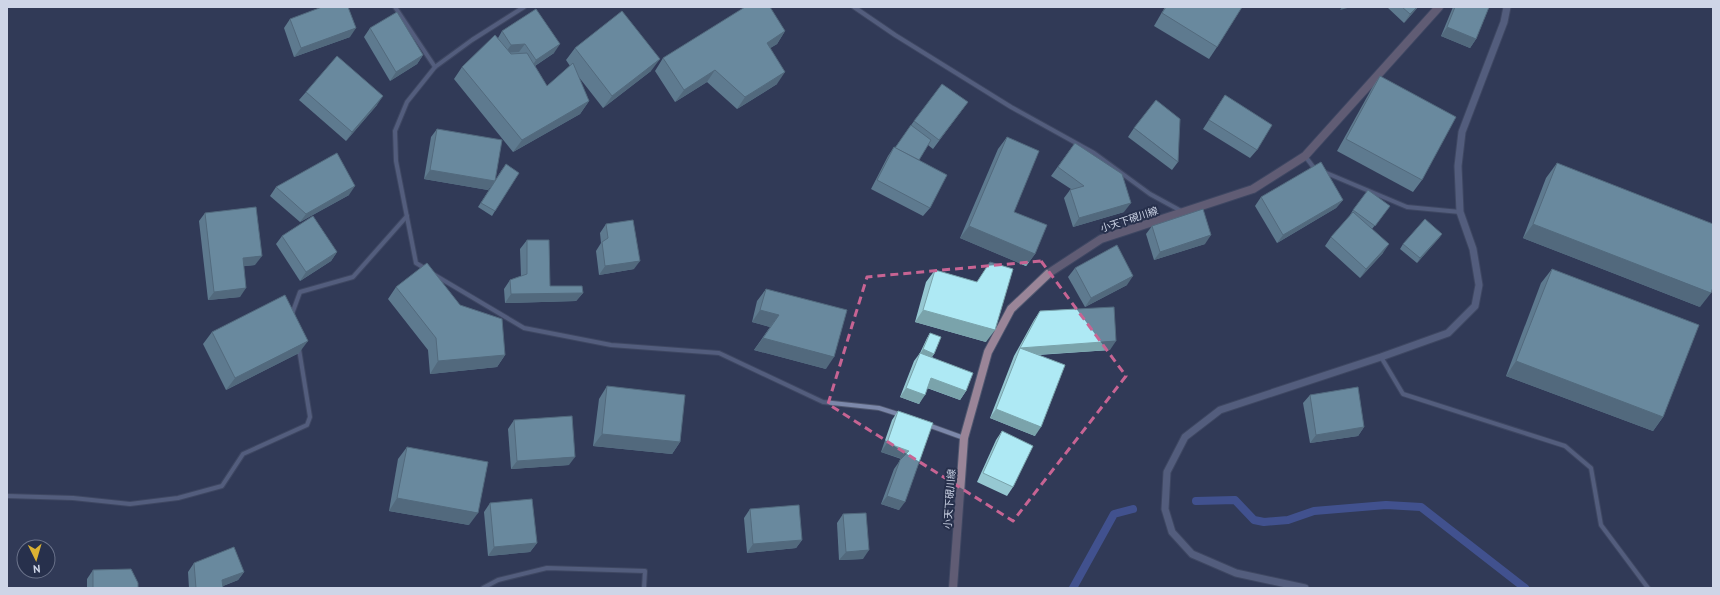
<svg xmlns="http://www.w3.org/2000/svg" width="1720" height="595" viewBox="0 0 1720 595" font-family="'PT Sans','Noto Sans JP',sans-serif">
<rect width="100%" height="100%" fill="#313a58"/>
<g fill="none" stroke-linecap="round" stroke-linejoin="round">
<g stroke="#556ed1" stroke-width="8">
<path d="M 1196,501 L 1235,500 L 1254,520 L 1264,522 L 1288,520 L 1314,511 L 1386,505 L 1421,507 L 1525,588"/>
<path d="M 1073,588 L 1114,514 L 1133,509"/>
</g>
<g stroke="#4f576f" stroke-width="6">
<g id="minor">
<path d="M 395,7 L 435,67"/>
<path d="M 854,7 L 895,35 L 1011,107 L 1094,153 L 1150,194 L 1183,212"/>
<path d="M 1305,156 L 1314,168 L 1317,170"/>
<path d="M 1324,172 L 1407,207 L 1460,212"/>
<path d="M 426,269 L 416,263 L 396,161 L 395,131 L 407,102 L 435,67 L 472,40 L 524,7"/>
<path d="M 433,274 L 524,328 L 611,345 L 719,353 L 823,402 L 879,408 L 901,415"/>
<path d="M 293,316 L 292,314 L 300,292 L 353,277 L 407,216"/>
<path d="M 1381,357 L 1403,394 L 1565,446 L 1591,468 L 1601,525 L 1648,588"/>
<path d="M 928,425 L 964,438"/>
<path d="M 7,496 L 73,498 L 130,504 L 178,498 L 222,486 L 243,454 L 307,425 L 310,417 L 299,349"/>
<path d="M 483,588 L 498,580 L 547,568 L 645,571 L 644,588"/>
</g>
</g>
<g stroke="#4f576f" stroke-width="9">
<path id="tertiary" d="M 1305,588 L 1236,573 L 1192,554 L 1172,532 L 1165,509 L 1167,472 L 1185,437 L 1220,410 L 1381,357 L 1448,333 L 1475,306 L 1479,285 L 1473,249 L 1460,212 L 1458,166 L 1462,132 L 1504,22 L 1507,7"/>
</g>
<g stroke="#4f576f" stroke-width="10">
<path id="secondary" d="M 953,588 L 964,438 L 988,352 L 1011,309 L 1049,273 L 1101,239 L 1253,189 L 1305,156 L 1439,7"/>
</g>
<use href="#minor" stroke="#7c88aa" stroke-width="4"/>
<use href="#tertiary" stroke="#7c88aa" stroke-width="7"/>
<use href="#secondary" stroke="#9a8598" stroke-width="8"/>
</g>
<g fill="#96c8d2">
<path d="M 1165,7 L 1242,7 L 1217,47 L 1209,59 L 1154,26 Z"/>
<path d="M 1387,7 L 1418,7 L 1404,23 Z"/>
<path d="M 1453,7 L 1489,7 L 1476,39 L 1470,48 L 1441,36 Z"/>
<path d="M 290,19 L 350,37 L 294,57 L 284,28 Z"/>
<path d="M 370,28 L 423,55 L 417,64 L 390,81 L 364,37 Z"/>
<path d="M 502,31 L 554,53 L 535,66 L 547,86 L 570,66 L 566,60 L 575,48 L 651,71 L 603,108 L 578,76 L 589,101 L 580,114 L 513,152 L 454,79 L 462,67 L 498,38 Z"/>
<path d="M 785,31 L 777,44 L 770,48 L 777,84 L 737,109 L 707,82 L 675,102 L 655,71 L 663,58 Z"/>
<path d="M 1380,76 L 1422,180 L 1413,192 L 1337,151 L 1372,88 Z"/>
<path d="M 306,92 L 377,105 L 346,141 L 299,100 Z"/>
<path d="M 1225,95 L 1257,150 L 1250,158 L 1203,129 Z"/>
<path d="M 968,102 L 933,149 L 928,145 L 919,160 L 930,208 L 923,216 L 871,189 L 888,156 L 894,147 L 895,148 L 914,121 Z"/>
<path d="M 1134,128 L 1178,162 L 1172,170 L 1128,137 Z"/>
<path d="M 437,129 L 495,181 L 488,190 L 424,179 L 431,137 Z"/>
<path d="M 1007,137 L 1014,212 L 1035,254 L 1026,266 L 960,238 L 998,149 Z"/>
<path d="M 1075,143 L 1124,212 L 1073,227 L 1064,198 L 1070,190 L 1071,189 L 1051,176 Z"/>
<path d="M 1557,163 L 1700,307 L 1523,238 L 1546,178 Z"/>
<path d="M 503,168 L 495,211 L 492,216 L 478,207 Z"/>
<path d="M 276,187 L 349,195 L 300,222 L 270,196 Z"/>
<path d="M 1261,197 L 1343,200 L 1336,208 L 1277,243 L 1255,206 Z"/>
<path d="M 1390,206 L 1372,229 L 1383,253 L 1360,278 L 1325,246 L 1331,237 L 1351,215 L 1350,215 L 1353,210 Z"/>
<path d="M 205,213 L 255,265 L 244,266 L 240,297 L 208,300 L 199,221 Z"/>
<path d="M 606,224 L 634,269 L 599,275 L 596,251 L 601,243 L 600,233 Z"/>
<path d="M 1152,226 L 1205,244 L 1154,260 L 1146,234 Z"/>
<path d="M 1442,234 L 1439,238 L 1417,263 L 1400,249 L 1403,244 Z"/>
<path d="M 282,236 L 337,252 L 331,261 L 300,281 L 276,244 Z"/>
<path d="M 527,240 L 550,286 L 583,293 L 576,301 L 505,303 L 504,289 L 510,280 L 521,276 L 520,249 Z"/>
<path d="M 990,262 L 986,342 L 915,322 L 926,282 L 935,270 L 977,282 Z"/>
<path d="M 1075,268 L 1127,285 L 1085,307 L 1068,277 Z"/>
<path d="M 1552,269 L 1663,417 L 1653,431 L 1506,376 L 1541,283 Z"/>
<path d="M 396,287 L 460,305 L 505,355 L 497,367 L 430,374 L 428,350 L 388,299 Z"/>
<path d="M 766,289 L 826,369 L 754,350 L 770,327 L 752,322 L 757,301 Z"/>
<path d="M 1040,311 L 1110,350 L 1038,355 L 1035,436 L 990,418 L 1014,356 L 1034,320 Z"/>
<path d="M 212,332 L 299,353 L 226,390 L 203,344 Z"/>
<path d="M 930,333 L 934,354 L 932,357 L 966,391 L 960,400 L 927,388 L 919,404 L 900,397 L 914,361 L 920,353 L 927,338 Z"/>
<path d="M 607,386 L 680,442 L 672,454 L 593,446 L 599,399 Z"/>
<path d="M 1310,395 L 1364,427 L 1358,436 L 1310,443 L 1303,403 Z"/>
<path d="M 898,411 L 933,423 L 899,510 L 881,504 L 894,469 L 901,459 L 881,452 L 892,420 Z"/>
<path d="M 514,420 L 569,465 L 511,469 L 508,429 Z"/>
<path d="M 1002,431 L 1013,487 L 1007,496 L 977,482 L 996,440 Z"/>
<path d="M 407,447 L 469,525 L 389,511 L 398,459 Z"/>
<path d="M 490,503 L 537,543 L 530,552 L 488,556 L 484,512 Z"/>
<path d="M 750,509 L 802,540 L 796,548 L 747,553 L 744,518 Z"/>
<path d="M 843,514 L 863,559 L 839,560 L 837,523 Z"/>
<path d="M 194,563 L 244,572 L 238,580 L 223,586 L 223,588 L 189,588 L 188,572 Z"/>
<path d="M 93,570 L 138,588 L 87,588 L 87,579 Z"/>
</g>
<g fill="#7aa3ab">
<path d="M 1342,7 L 1351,7 L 1340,10 Z"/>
<path d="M 1417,7 L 1418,7 L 1404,23 L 1410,14 Z"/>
<path d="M 1447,27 L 1476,39 L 1470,48 L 1441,36 Z"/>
<path d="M 356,28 L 350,37 L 294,57 L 301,48 Z"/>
<path d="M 785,31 L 777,44 L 759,55 L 767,43 Z"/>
<path d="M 525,44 L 519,52 L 505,53 L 511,45 Z"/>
<path d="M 560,44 L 554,53 L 530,69 L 536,60 Z"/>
<path d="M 423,55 L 417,64 L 390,81 L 396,72 Z"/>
<path d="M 660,59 L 651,71 L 603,108 L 612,96 Z"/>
<path d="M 715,70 L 707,82 L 675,102 L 684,90 Z"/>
<path d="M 785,72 L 777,84 L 737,109 L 745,97 Z"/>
<path d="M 383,96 L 377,105 L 346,141 L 352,132 Z"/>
<path d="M 589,101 L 580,114 L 513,152 L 522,140 Z"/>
<path d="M 430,170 L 495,181 L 488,190 L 424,179 Z"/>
<path d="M 355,186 L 349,195 L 300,222 L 306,214 Z"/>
<path d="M 1343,200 L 1336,208 L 1277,243 L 1283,235 Z"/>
<path d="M 1131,203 L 1124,212 L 1073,227 L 1079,218 Z"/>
<path d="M 1533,224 L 1711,293 L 1700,307 L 1523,238 Z"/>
<path d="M 969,226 L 1035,254 L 1026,266 L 960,238 Z"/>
<path d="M 1442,234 L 1439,238 L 1417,263 L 1420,258 Z"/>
<path d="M 1211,235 L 1205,244 L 1154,260 L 1160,252 Z"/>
<path d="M 1389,244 L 1383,253 L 1360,278 L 1366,269 Z"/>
<path d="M 337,252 L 331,261 L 300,281 L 306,272 Z"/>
<path d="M 262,256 L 255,265 L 237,267 L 243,258 Z"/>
<path d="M 640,261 L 634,269 L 599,275 L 605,266 Z"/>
<path d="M 1133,276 L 1127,285 L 1085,307 L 1091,298 Z"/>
<path d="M 246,288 L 240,297 L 208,300 L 214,292 Z"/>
<path d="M 583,293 L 576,301 L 505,303 L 511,294 Z"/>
<path d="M 760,310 L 779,315 L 770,327 L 752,322 Z"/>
<path d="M 923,310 L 995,330 L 986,342 L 915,322 Z"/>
<path d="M 763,338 L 834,357 L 826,369 L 754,350 Z"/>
<path d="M 308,341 L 299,353 L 226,390 L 235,378 Z"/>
<path d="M 1116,341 L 1110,350 L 1017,356 L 1020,348 Z"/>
<path d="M 923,349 L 934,354 L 931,358 L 920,354 Z"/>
<path d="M 505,355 L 497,367 L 430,374 L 438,361 Z"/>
<path d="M 1516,361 L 1663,417 L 1653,431 L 1506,376 Z"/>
<path d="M 931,378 L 966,391 L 960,400 L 925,387 Z"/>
<path d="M 906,388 L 925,395 L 919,404 L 900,397 Z"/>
<path d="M 996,409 L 1041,427 L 1035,436 L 990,418 Z"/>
<path d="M 1364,427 L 1358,436 L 1310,443 L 1316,435 Z"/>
<path d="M 602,434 L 680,442 L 672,454 L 593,446 Z"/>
<path d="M 887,443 L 909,451 L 903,459 L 881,452 Z"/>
<path d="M 575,457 L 569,465 L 511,469 L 517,461 Z"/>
<path d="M 887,496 L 905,502 L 899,510 L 881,504 Z"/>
<path d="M 397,498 L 478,513 L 469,525 L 389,511 Z"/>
<path d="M 802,540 L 796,548 L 747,553 L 753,544 Z"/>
<path d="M 537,543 L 530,552 L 488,556 L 494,547 Z"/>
<path d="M 869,550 L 863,559 L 839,560 L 846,552 Z"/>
<path d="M 244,572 L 238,580 L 218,588 L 222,580 Z"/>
</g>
<g fill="#aee9f4" stroke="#7aa3ab">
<path d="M 322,7 L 348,7 L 356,28 L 301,48 L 290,19 Z"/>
<path d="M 745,7 L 770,7 L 785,31 L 767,43 L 785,72 L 745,97 L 715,70 L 684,90 L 663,58 Z"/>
<path d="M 1166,7 L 1242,7 L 1217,47 L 1162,13 Z"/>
<path d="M 1402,7 L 1417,7 L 1410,14 Z"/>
<path d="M 1455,7 L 1489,7 L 1476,39 L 1447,27 Z"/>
<path d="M 536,9 L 560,44 L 536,60 L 525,44 L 511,45 L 502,31 Z"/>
<path d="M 622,11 L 660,59 L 612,96 L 575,48 Z"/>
<path d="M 397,12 L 423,55 L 396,72 L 370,28 Z"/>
<path d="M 495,35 L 511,54 L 527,53 L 547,86 L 573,63 L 589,101 L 522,140 L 462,67 Z"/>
<path d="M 337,56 L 383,96 L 352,132 L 306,92 Z"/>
<path d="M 1380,76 L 1456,117 L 1422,180 L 1346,139 Z"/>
<path d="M 942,84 L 968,102 L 939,140 L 914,121 Z"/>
<path d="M 1225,95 L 1272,125 L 1257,150 L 1209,120 Z"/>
<path d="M 1156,100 L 1180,119 L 1178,162 L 1134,128 Z"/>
<path d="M 911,125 L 931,140 L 919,160 L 895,148 Z"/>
<path d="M 437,129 L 502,140 L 495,181 L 430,170 Z"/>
<path d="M 1007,137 L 1039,151 L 1014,212 L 1047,225 L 1035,254 L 969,226 Z"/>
<path d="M 1075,143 L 1122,174 L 1131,203 L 1079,218 L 1070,190 L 1084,186 L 1058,167 Z"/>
<path d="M 894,147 L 947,175 L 930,208 L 877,180 Z"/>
<path d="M 337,153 L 355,186 L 306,214 L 276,187 Z"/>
<path d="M 1321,162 L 1343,200 L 1283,235 L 1261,197 Z"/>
<path d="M 1557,163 L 1713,224 L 1713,287 L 1711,293 L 1533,224 Z"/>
<path d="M 506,164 L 519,173 L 495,211 L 481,203 Z"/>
<path d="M 1368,190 L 1390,206 L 1375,226 L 1353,210 Z"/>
<path d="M 256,207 L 262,256 L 243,258 L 246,288 L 214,292 L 205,213 Z"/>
<path d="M 1203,209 L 1211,235 L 1160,252 L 1152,226 Z"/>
<path d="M 1353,212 L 1389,244 L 1366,269 L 1331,237 Z"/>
<path d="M 313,216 L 337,252 L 306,272 L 282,236 Z"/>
<path d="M 1425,219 L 1442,234 L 1420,258 L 1403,244 Z"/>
<path d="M 633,220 L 640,261 L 605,266 L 602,242 L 608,238 L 606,224 Z"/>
<path d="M 527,240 L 549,240 L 550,286 L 582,286 L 583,293 L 511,294 L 510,280 L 527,274 Z"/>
<path d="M 1117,245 L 1133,276 L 1091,298 L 1075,268 Z"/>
<path d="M 990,262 L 1013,269 L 995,330 L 923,310 L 935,270 L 977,282 Z"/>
<path d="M 427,263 L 460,305 L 502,319 L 505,355 L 438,361 L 436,338 L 396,287 Z"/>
<path d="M 1552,269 L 1699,325 L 1663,417 L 1516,361 Z"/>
<path d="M 766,289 L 847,310 L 834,357 L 763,338 L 779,315 L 760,310 Z"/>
<path d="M 285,295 L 308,341 L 235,378 L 212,332 Z"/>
<path d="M 1114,307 L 1116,341 L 1020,348 L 1040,311 Z"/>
<path d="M 930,333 L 941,337 L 934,354 L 923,349 Z"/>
<path d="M 1020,348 L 1065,365 L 1041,427 L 996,409 Z"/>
<path d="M 920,353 L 973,373 L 966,391 L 931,378 L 925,395 L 906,388 Z"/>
<path d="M 607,386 L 685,395 L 680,442 L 602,434 Z"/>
<path d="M 1358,387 L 1364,427 L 1316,435 L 1310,395 Z"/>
<path d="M 898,411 L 933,423 L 905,502 L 887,496 L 900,460 L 909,451 L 887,443 Z"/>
<path d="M 572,416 L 575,457 L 517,461 L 514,420 Z"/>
<path d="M 1002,431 L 1033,446 L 1013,487 L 983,473 Z"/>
<path d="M 407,447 L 488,462 L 478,513 L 397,498 Z"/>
<path d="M 532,499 L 537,543 L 494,547 L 490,503 Z"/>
<path d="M 799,505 L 802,540 L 753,544 L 750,509 Z"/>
<path d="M 866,513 L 869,550 L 846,552 L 843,514 Z"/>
<path d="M 234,547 L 244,572 L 222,580 L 223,588 L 196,588 L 194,563 Z"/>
<path d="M 131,569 L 138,583 L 138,588 L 93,588 L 93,570 Z"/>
</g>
<path d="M0 0H1720V595H0ZM 1041,261 L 1126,376 L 1013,521 L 828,404 L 867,277 Z" fill="#313a58" fill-opacity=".55" fill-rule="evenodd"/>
<path fill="none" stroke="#c76493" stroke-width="3" stroke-dasharray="8 5" stroke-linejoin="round" d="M 1041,261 L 1126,376 L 1013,521 L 828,404 L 867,277 Z"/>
<g text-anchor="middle" stroke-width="4" stroke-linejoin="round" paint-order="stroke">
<g font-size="10" fill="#ced5e7" stroke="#27304c">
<text transform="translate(1129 219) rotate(-18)" y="4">小天下硯川線</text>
<text transform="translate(949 499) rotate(-86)" y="4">小天下硯川線</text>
</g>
</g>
<rect width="1720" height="595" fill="none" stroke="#ced5e7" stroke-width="16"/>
<g transform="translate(36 559) rotate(175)"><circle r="19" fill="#27304c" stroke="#6a728a"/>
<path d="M0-3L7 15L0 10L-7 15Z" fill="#dbb233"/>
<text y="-6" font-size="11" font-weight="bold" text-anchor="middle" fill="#ced5e7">N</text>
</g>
</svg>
